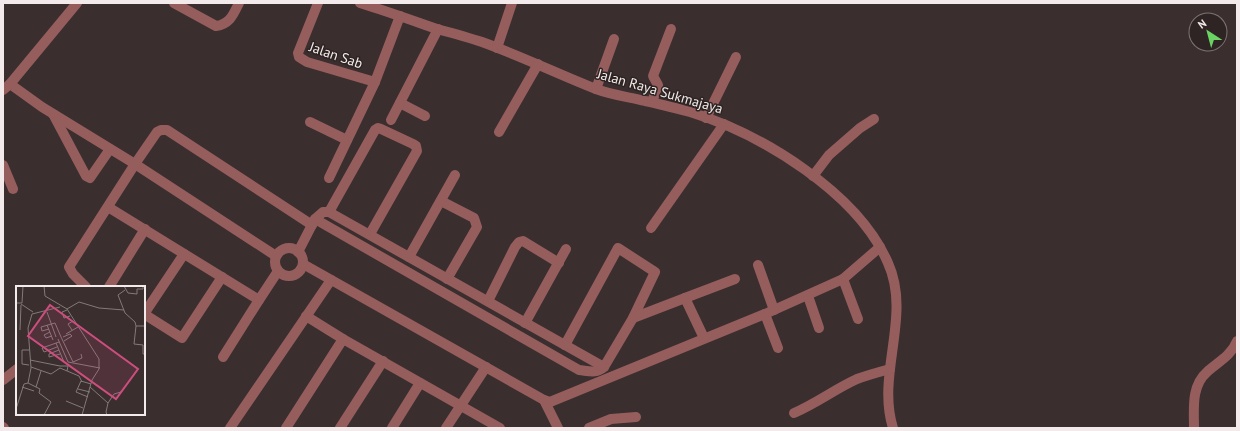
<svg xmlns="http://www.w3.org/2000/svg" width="1240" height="431" viewBox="0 0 1240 431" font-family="'PT Sans',sans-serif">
<rect width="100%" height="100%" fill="#3a2e2e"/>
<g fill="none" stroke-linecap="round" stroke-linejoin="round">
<g stroke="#965d5d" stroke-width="10">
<path d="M 174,3 L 216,26 C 230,24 233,15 239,3"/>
<path d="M 318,3 L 298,53 L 299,57 L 307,62 L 375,82"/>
<path d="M 360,3 C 386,11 411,20 437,29 C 452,33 467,37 482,42 C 521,56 558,74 596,89 C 612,95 629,97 645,101 C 660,104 675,108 690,112 C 762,134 858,193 888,263 C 912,316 876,374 893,428"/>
<path d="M 497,48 L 512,3"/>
<path d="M 10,84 L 42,107 L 135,164 L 276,256"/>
<path d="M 596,89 L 614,39"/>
<path d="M 3,90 L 10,84 L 77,3"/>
<path d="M 652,102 L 658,85 L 653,76 L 671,29"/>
<path d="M 400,103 L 425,116"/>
<path d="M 53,114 L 86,176 L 90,178 L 110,149"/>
<path d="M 706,118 L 736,57"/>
<path d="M 391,120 L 438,29"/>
<path d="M 310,122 L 347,140"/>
<path d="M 499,132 L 538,64"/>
<path d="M 3,165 L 13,189"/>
<path d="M 813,176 L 829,155 L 860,128 L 874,119"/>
<path d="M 329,178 L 375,82 L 400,16"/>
<path d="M 441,201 L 474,218 L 477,227 L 447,279"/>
<path d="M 108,207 L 259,300"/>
<path d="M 329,212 L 375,130 L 378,128 L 381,129 L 413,144 L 416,146 L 417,151 L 370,234"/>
<path d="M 315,219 L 579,370 C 589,371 596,374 604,367 L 633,318 L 655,272 L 618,248 L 565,345"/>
<path d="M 651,228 L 724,124"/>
<circle cx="289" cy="262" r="14"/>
<path d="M 298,252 L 315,219 L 323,212 L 329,212 L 604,367"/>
<path d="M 184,254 L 144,314 L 182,338 L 222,277"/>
<path d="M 409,257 L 455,175"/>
<path d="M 303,264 L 544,400 L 550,402 L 765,314 L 843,279 L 880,247"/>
<path d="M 758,265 L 774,310"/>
<path d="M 843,279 L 858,319"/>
<path d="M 86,287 L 73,274 L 69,267 L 135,164 L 157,132 L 161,130 L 167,130 L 312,225"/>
<path d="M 109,287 L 145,229"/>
<path d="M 808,296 L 819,328"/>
<path d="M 685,298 L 735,279"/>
<path d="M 488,301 L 515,247 L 519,242 L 523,241 L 559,263"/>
<path d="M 765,314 L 778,348"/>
<path d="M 306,316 L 343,339 L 500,428"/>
<path d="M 633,318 L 685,298 L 704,338"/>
<path d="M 525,323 L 566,249"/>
<path d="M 223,357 L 259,300 L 278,271"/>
<path d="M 3,380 L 17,369"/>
<path d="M 544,400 L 558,428"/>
<path d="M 794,413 C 817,403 835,389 857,379 C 868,375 879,372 890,369"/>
<path d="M 3,427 L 4,428"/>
<path d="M 230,428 L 331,280"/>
<path d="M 286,428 L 343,339"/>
<path d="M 340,428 L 383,361"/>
<path d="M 392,428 L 420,383"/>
<path d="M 446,428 L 486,367"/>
<path d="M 589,428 L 611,419 L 636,417"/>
<path d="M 1194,428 C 1194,409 1191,386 1207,372 C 1218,362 1231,356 1237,341"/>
</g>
</g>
<g text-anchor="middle" stroke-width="3" stroke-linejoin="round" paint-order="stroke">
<g font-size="14" fill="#f3ebeb" stroke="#2f2424">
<text transform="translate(336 55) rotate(19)" y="5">Jalan Sab</text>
<text transform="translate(660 91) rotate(16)" y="5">Jalan Raya Sukmajaya</text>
</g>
</g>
<g transform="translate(16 286)">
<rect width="129" height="129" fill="#3a2e2e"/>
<path fill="none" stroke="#847a7a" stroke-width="1" d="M 28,0 L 29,10 L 51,23 L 83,73 L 83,83 L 76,94 L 66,129M 108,0 L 112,7 L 121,8 L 121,3 L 127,3 L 127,0M 109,4 L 102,9 L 109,27 L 119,36 L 120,40 L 129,40M 0,17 L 6,17 L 7,0M 5,18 L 17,26M 51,23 L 63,16 L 83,22 L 108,24M 51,24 L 46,26 L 48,32 L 54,30M 31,26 L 40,51M 31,39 L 37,54M 120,40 L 118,58 L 127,59 L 127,68 L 129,68M 33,43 L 26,45 L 25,41 L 39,37 L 45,51M 4,44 L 5,19M 56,44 L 52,38 L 57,35M 34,46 L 28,49 L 30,52 L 36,50M 50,48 L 62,41M 45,51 L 57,76 L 66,72 L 65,68M 47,51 L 54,48 L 56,50 L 48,55M 42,53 L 52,76 L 84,82M 40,57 L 48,76M 41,61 L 28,66 L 26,62 L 43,56M 43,64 L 33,68 L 33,71 L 44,68M 14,74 L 44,80M 13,79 L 6,78 L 6,64 L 13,64M 44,80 L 52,80 L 51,85M 15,81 L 35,88 L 44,82 L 63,90 L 66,96M 12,97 L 15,82 L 12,42 L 16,28 L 44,21M 6,101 L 18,105M 20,101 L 25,85M 74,101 L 92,117M 62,103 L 74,106M 72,111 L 60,106 L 65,95 L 75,98M 50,115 L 67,122M 0,123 L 8,98 L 12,97 L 24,103 L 23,107 L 35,116 L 28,129M 91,129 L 90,126 L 92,117 L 98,108 L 105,106"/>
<path fill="#ce4d7f" fill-opacity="0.15" stroke="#ce4d7f" stroke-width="2" d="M 34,19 L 122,83 L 100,113 L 12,50 Z"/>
<rect width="129" height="129" fill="none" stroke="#f3ebeb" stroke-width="2"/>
</g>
<rect width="1240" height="431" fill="none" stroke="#f3ebeb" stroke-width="8"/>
<g transform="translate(1208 32) rotate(324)"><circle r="19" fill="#2f2424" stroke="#7d7474"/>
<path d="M0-3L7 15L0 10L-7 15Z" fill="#6ad364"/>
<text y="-6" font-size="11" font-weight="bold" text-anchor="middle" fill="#f3ebeb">N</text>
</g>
</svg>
